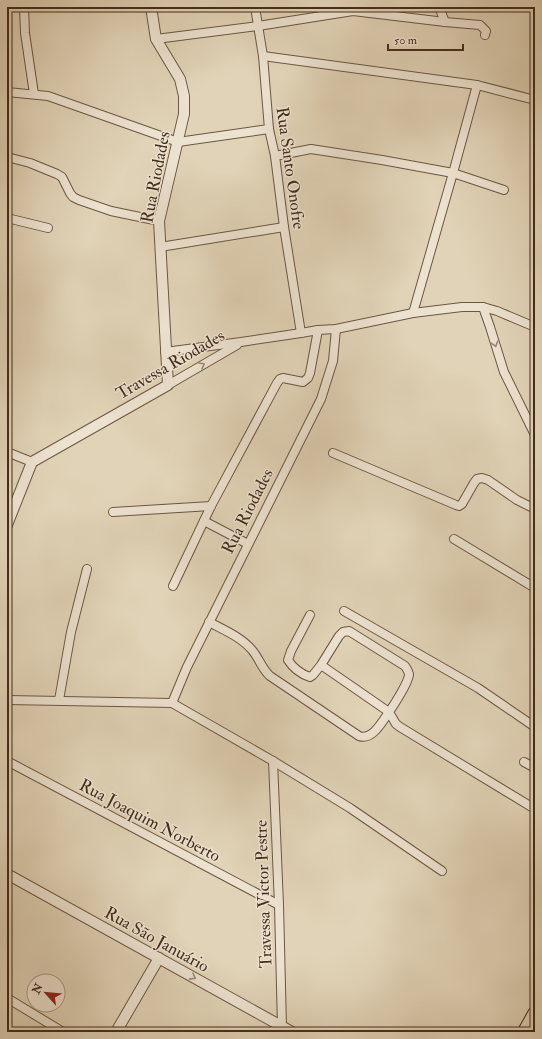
<svg xmlns="http://www.w3.org/2000/svg" width="542" height="1039" viewBox="0 0 542 1039" font-family="'IM FELL Double Pica',serif">
<rect width="100%" height="100%" fill="#e1d3b7"/>
<filter id="stains"><feTurbulence type="fractalNoise" baseFrequency=".005" numOctaves="4"/><feColorMatrix values="0 0 0 0 .2 0 0 0 0 .09 0 0 0 0 .02 0 0 0 .5 -.17"/></filter>
<radialGradient id="worn" r=".72"><stop offset=".6" stop-color="#630" stop-opacity="0"/><stop offset="1" stop-color="#630" stop-opacity=".3"/></radialGradient>
<g fill="none" stroke-linecap="round" stroke-linejoin="round">
<g stroke="#6c5642" stroke-width="10">
<g id="minor">
<path d="M 24,7 L 25,33 L 34,94"/>
<path d="M 255,7 L 263,56 L 269,129 L 275,156 L 284,227 L 301,333"/>
<path d="M 439,7 L 445,22"/>
<path d="M 156,39 L 258,26 L 353,11 L 445,22 L 480,25 L 486,31 L 485,35"/>
<path d="M 263,56 L 477,85 L 535,100"/>
<path d="M 7,92 L 48,96 L 178,142 L 269,129"/>
<path d="M 275,156 L 311,149 L 382,160 L 453,173 L 504,190"/>
<path d="M 7,157 L 30,163 L 57,174 L 62,177 L 70,193 L 73,197 L 79,200 L 111,211 L 159,221"/>
<path d="M 7,218 L 48,228"/>
<path d="M 160,247 L 284,227"/>
<path d="M 483,307 L 490,327 L 504,372 L 535,435"/>
<path d="M 413,313 L 453,173 L 477,85"/>
<path d="M 165,352 L 241,342 L 301,333 L 318,330 L 336,329 L 413,313 L 462,307 L 483,307 L 497,311 L 535,327"/>
<path d="M 168,385 L 237,345"/>
<path d="M 7,452 L 32,462"/>
<path d="M 333,453 L 456,505 L 459,506 L 462,504 L 474,483 L 477,479 L 482,478 L 488,480 L 517,500 L 535,509"/>
<path d="M 113,512 L 211,506"/>
<path d="M 204,521 L 248,544"/>
<path d="M 454,539 L 535,588"/>
<path d="M 173,586 L 211,506 L 277,383 L 280,379 L 283,378 L 303,382 L 308,378 L 310,373 L 318,330"/>
<path d="M 344,611 L 478,688 L 535,727"/>
<path d="M 310,615 L 291,651 L 288,660 C 293,668 301,674 310,677 L 313,675 L 321,665 L 339,636 L 343,632 L 349,631 L 405,666 C 407,669 409,672 409,675 C 408,683 394,705 389,712 L 321,665"/>
<path d="M 209,622 C 224,630 241,637 252,650 C 259,658 262,669 270,676 L 359,736 C 372,741 382,722 389,712 L 396,724 L 400,727 L 535,809"/>
<path d="M 7,700 L 172,703 L 273,761 L 350,808 L 442,871"/>
<path d="M 59,700 L 71,632 L 87,569"/>
<path d="M 172,703 L 187,667 L 321,399 L 333,361 L 336,329"/>
<path d="M 7,761 L 279,905"/>
<path d="M 273,761 L 279,905 L 282,1027"/>
<path d="M 524,762 L 535,768"/>
<path d="M 7,998 L 63,1032"/>
</g>
</g>
<g stroke="#6c5642" stroke-width="12">
<g id="tertiary">
<path d="M 7,525 L 32,462 L 168,385 L 159,221 L 184,114 L 184,96 L 180,79 L 156,39 L 151,7"/>
<path d="M 7,874 L 292,1032"/>
<path d="M 116,1032 L 159,958"/>
</g>
</g>
<g stroke="#452c1b" stroke-width="16">
<path id="trunk" d="M 525,1032 L 535,1014"/>
</g>
<use href="#minor" stroke="#ece2d0" stroke-width="8"/>
<use href="#tertiary" stroke="#ece2d0" stroke-width="10"/>
<use href="#trunk" stroke="#e1d3b7" stroke-width="14"/>
</g>
<defs><path id="oneway-chevron" d="M-2-3.5L2.5 0L-2 3.5" fill="none" stroke-width="1.6" stroke-linecap="round" stroke-linejoin="round"/></defs>
<g stroke="#988776">
<use href="#oneway-chevron" transform="translate(495 344) rotate(73)"/>
<use href="#oneway-chevron" transform="translate(202 365) rotate(-30)"/>
<use href="#oneway-chevron" transform="translate(193 977) rotate(29)"/>
</g>
<g text-anchor="middle" stroke-width="3" stroke-linejoin="round" paint-order="stroke">
<g font-size="17" fill="#452c1b" stroke="#ece2d0">
<text transform="translate(291 168) rotate(82)" y="6">Rua Santo Onofre</text>
<text transform="translate(155 177) rotate(-79)" y="6">Rua Riodades</text>
<text transform="translate(170 364) rotate(-30)" y="6">Travessa Riodades</text>
<text transform="translate(247 511) rotate(-63)" y="6">Rua Riodades</text>
<text transform="translate(150 820) rotate(28)" y="6">Rua Joaquim Norberto</text>
<text transform="translate(263 894) rotate(-92)" y="6">Travessa Victor Pestre</text>
<text transform="translate(157 939) rotate(29)" y="6">Rua São Januário</text>
</g>
</g>
<rect width="542" height="1039" fill="none" stroke="#e1d3b7" stroke-width="24"/>
<rect x="8" y="8" width="526" height="1023" fill="none" stroke="#452c1b" stroke-width="2"/>
<rect x="12" y="12" width="518" height="1015" fill="none" stroke="#452c1b"/>
<g transform="translate(46 993) rotate(297)"><circle r="19" fill="#ece2d0" stroke="#a99988"/>
<path d="M0-3L7 15L0 10L-7 15Z" fill="#8f2418"/>
<text y="-6" font-size="11" font-weight="bold" text-anchor="middle" fill="#452c1b">N</text>
</g>
<path d="M388 44v6h75v-6" fill="none" stroke="#452c1b" stroke-width="2"/>
<text x="394" y="44" font-size="12" fill="#452c1b" stroke="#ece2d0" stroke-width="3" paint-order="stroke">50 m</text>
<rect width="100%" height="100%" filter="url(#stains)"/>
<rect width="100%" height="100%" fill="url(#worn)"/>
</svg>
